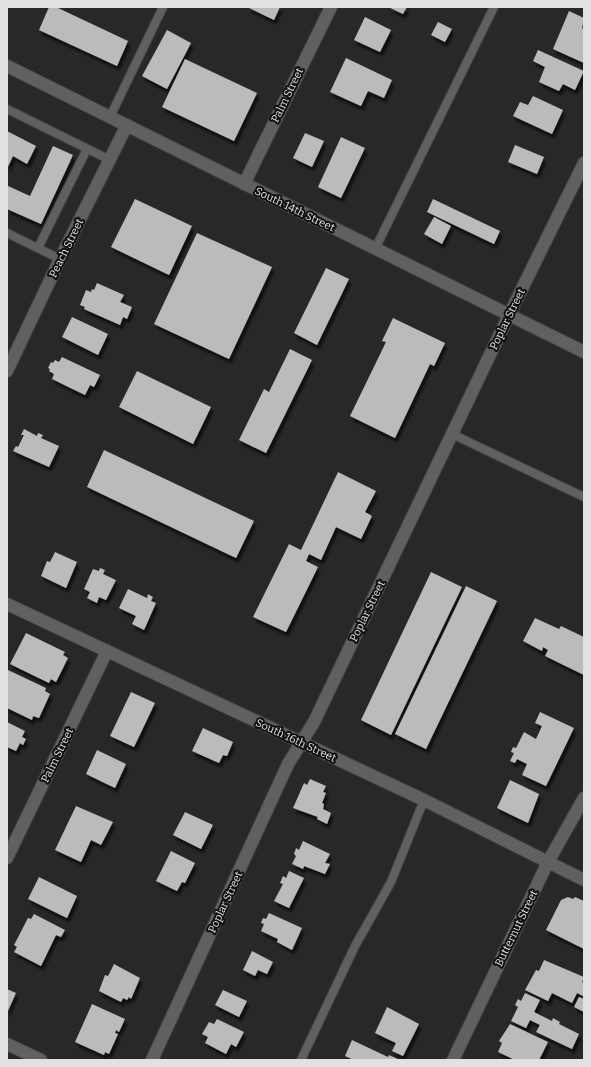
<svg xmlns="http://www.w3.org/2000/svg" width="591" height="1067" viewBox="0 0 591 1067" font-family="Bitter,serif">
<defs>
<filter id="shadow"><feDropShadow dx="2.5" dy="4.5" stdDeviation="1" flood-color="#0009"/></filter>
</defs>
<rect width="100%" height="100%" fill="#282729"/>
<g fill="#bbbabd" filter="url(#shadow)">
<path d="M 49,7 L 56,7 L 128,41 L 117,66 L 39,30 Z"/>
<path d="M 247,7 L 280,7 L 274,20 Z"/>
<path d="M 388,7 L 407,7 L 403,14 Z"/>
<path d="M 569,11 L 584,18 L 582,28 L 584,30 L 584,63 L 553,49 Z"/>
<path d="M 365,17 L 391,30 L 380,52 L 354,40 Z"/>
<path d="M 438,22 L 452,29 L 445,42 L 431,35 Z"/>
<path d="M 167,30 L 191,43 L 167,89 L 142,76 Z"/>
<path d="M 538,50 L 584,71 L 575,90 L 563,84 L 559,91 L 539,82 L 545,67 L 533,61 Z"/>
<path d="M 346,58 L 392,80 L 384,98 L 368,91 L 361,106 L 330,92 Z"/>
<path d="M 185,59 L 257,93 L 234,141 L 162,107 Z"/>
<path d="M 533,96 L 563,110 L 552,134 L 513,116 L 520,102 L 528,105 Z"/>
<path d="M 7,131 L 36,146 L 27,164 L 13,156 L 7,169 Z"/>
<path d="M 305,133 L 324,141 L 312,167 L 293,158 Z"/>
<path d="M 341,137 L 365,148 L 341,198 L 318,187 Z"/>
<path d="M 515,145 L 544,157 L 537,174 L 508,162 Z"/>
<path d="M 53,146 L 73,155 L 41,224 L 7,209 L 7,188 L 8,186 L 30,196 Z"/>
<path d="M 135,199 L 192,226 L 169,275 L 111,247 Z"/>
<path d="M 433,199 L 500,231 L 494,244 L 427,212 Z"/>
<path d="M 434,217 L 451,226 L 442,244 L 424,234 Z"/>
<path d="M 197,233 L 272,267 L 229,359 L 154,324 Z"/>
<path d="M 326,268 L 349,279 L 317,345 L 294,333 Z"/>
<path d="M 97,283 L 124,295 L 120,302 L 132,307 L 127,319 L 123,317 L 120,325 L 84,309 L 85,307 L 80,305 L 86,290 L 91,292 L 92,289 L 94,290 Z"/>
<path d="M 72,317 L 108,334 L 98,355 L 62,337 Z"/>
<path d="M 393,318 L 445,343 L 434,366 L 430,364 L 395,438 L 350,416 L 386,342 L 382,341 Z"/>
<path d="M 290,349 L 312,360 L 266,453 L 239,440 L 264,389 L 269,392 Z"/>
<path d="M 62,357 L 100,375 L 94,387 L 90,385 L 85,395 L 52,379 L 54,374 L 49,371 L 50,369 L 48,368 L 51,362 L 53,363 L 55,360 L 59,362 Z"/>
<path d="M 137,371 L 211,407 L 193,444 L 119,407 Z"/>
<path d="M 24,429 L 37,436 L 38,433 L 43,435 L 41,438 L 59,446 L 49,467 L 13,451 L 16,446 L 18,447 L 24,435 L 21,435 Z"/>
<path d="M 104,450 L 254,521 L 236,558 L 87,487 Z"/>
<path d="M 338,472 L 376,491 L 365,512 L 372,516 L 361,539 L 336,527 L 321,560 L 309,554 L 306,561 L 318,567 L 286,632 L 253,617 L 289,544 L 301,550 Z"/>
<path d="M 55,552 L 77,562 L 66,588 L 41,576 L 47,561 L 50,562 Z"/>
<path d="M 100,568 L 105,570 L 103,574 L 116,580 L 106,600 L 99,597 L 97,603 L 87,598 L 90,592 L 84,589 L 93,569 L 99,571 Z"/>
<path d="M 431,572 L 462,587 L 391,735 L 361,720 Z"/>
<path d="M 466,586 L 497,601 L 426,749 L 395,734 Z"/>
<path d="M 128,589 L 147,598 L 148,594 L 153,597 L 151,601 L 156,603 L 144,630 L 132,624 L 136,616 L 119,608 Z"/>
<path d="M 535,618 L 559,629 L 561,626 L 584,637 L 584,675 L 545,656 L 548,650 L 543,647 L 542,651 L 523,641 Z"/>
<path d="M 26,633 L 65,652 L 63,655 L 68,658 L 56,682 L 51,679 L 49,683 L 10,664 Z"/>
<path d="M 8,670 L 46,688 L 45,691 L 50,694 L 39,718 L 33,716 L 32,720 L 7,708 Z"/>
<path d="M 131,692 L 155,703 L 134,747 L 110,736 Z"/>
<path d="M 540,712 L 574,728 L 546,786 L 522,775 L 527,764 L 517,759 L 515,763 L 510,761 L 514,753 L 511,752 L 513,747 L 516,748 L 524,732 L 536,739 L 542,726 L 535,723 Z"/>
<path d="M 7,722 L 25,731 L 22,737 L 26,739 L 23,745 L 20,743 L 16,751 L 7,747 Z"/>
<path d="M 203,728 L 233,742 L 227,756 L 223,755 L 219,763 L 192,751 Z"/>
<path d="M 97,750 L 126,764 L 115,788 L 86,774 Z"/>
<path d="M 310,779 L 326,786 L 323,792 L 326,793 L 322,803 L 324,804 L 323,809 L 331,813 L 327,824 L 317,819 L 318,817 L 293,808 L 304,783 L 307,785 Z"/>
<path d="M 510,780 L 539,794 L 528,823 L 497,808 Z"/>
<path d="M 76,806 L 113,822 L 101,845 L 91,840 L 81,862 L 55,850 Z"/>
<path d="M 185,812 L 213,825 L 201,849 L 173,835 Z"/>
<path d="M 303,841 L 330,854 L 325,863 L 330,864 L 325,874 L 304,866 L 303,869 L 292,864 L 296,856 L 294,854 L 296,848 L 299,850 Z"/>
<path d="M 171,851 L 195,863 L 185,883 L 182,882 L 177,891 L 156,881 Z"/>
<path d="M 289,871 L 304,878 L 289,908 L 274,901 L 283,884 L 280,883 L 283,876 L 286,878 Z"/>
<path d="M 39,877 L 77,896 L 67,918 L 28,899 Z"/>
<path d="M 568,897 L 573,899 L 575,897 L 584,901 L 584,949 L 546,930 L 561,900 Z"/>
<path d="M 269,913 L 302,928 L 292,950 L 277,942 L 278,939 L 261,931 L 264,924 L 261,923 L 263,918 L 266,919 Z"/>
<path d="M 34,914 L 65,930 L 61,937 L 56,935 L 41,966 L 14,952 L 17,947 L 14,945 L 28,918 L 31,919 Z"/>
<path d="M 252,951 L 273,962 L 267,974 L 258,970 L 255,976 L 243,970 Z"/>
<path d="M 544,960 L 584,977 L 582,982 L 584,983 L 583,996 L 577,993 L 572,1003 L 552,993 L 548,1001 L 525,990 L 536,970 L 539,971 Z"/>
<path d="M 114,964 L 140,978 L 131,999 L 129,997 L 127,1000 L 123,998 L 121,1002 L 99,991 L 105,975 L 108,976 Z"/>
<path d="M 7,989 L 16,993 L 7,1013 Z"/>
<path d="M 223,990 L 247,1001 L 239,1017 L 215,1005 Z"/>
<path d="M 525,993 L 540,1000 L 534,1012 L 552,1021 L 553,1018 L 560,1022 L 559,1024 L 579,1034 L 572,1049 L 536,1032 L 540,1025 L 530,1020 L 526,1028 L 511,1021 L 518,1007 L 515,1005 L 518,999 L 521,1001 Z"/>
<path d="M 579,997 L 584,999 L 584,1012 L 574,1007 Z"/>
<path d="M 92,1004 L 125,1019 L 119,1032 L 116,1030 L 115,1033 L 118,1034 L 109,1054 L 105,1052 L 104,1055 L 75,1042 Z"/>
<path d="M 387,1007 L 419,1024 L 403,1056 L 392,1051 L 396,1043 L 375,1033 Z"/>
<path d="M 217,1019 L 244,1032 L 236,1047 L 231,1044 L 226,1054 L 205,1043 L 208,1037 L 202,1034 L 209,1022 L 214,1024 Z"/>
<path d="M 510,1024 L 548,1042 L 539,1060 L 515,1060 L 498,1052 L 502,1043 L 499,1041 Z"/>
<path d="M 352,1040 L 388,1057 L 389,1055 L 400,1060 L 354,1060 L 345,1056 Z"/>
</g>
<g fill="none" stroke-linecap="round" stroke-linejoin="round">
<g stroke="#434244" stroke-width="10">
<g id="lane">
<path d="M 7,109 L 110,160"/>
<path d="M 110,117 L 163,7"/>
<path d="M 7,233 L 60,259"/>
<path d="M 38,248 L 87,149"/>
<path d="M 375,249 L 494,7"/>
<path d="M 452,434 L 584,497"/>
<path d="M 301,1060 L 355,946 L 391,882 L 424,800"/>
</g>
</g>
<g stroke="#434244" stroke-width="14">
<g id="street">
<path d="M 244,184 L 331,7"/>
<path d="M 7,371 L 60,259 L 127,125"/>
<path d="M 7,604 L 424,800 L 584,880"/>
<path d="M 7,858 L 107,651"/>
<path d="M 7,1044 L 41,1060"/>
<path d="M 152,1060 L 288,764 L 314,722 L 509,315 L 584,163"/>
</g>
</g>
<g stroke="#434244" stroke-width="14">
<g id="secondary">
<path d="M 7,66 L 584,352"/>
<path d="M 453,1060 L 548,862 L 584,798"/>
</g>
</g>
<use href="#lane" stroke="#605f61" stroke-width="8"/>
<use href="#street" stroke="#605f61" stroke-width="12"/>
<use href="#secondary" stroke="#605f61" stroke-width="12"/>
</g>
<g text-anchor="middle" stroke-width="4" stroke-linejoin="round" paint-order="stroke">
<g font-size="11" fill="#e2e1e2" stroke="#111011">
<text transform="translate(287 95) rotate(-64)" y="4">Palm Street</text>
<text transform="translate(295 209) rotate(26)" y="4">South 14th Street</text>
<text transform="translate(66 248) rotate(-64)" y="4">Peach Street</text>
<text transform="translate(507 319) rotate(-64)" y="4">Poplar Street</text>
<text transform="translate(367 611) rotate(-64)" y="4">Poplar Street</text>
<text transform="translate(296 740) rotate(25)" y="4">South 16th Street</text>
<text transform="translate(57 755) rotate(-64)" y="4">Palm Street</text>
<text transform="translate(225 902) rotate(-65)" y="4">Poplar Street</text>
<text transform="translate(516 928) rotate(-64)" y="4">Butternut Street</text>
</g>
</g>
<rect width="591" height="1067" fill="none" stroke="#e2e1e2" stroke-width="16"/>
</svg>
